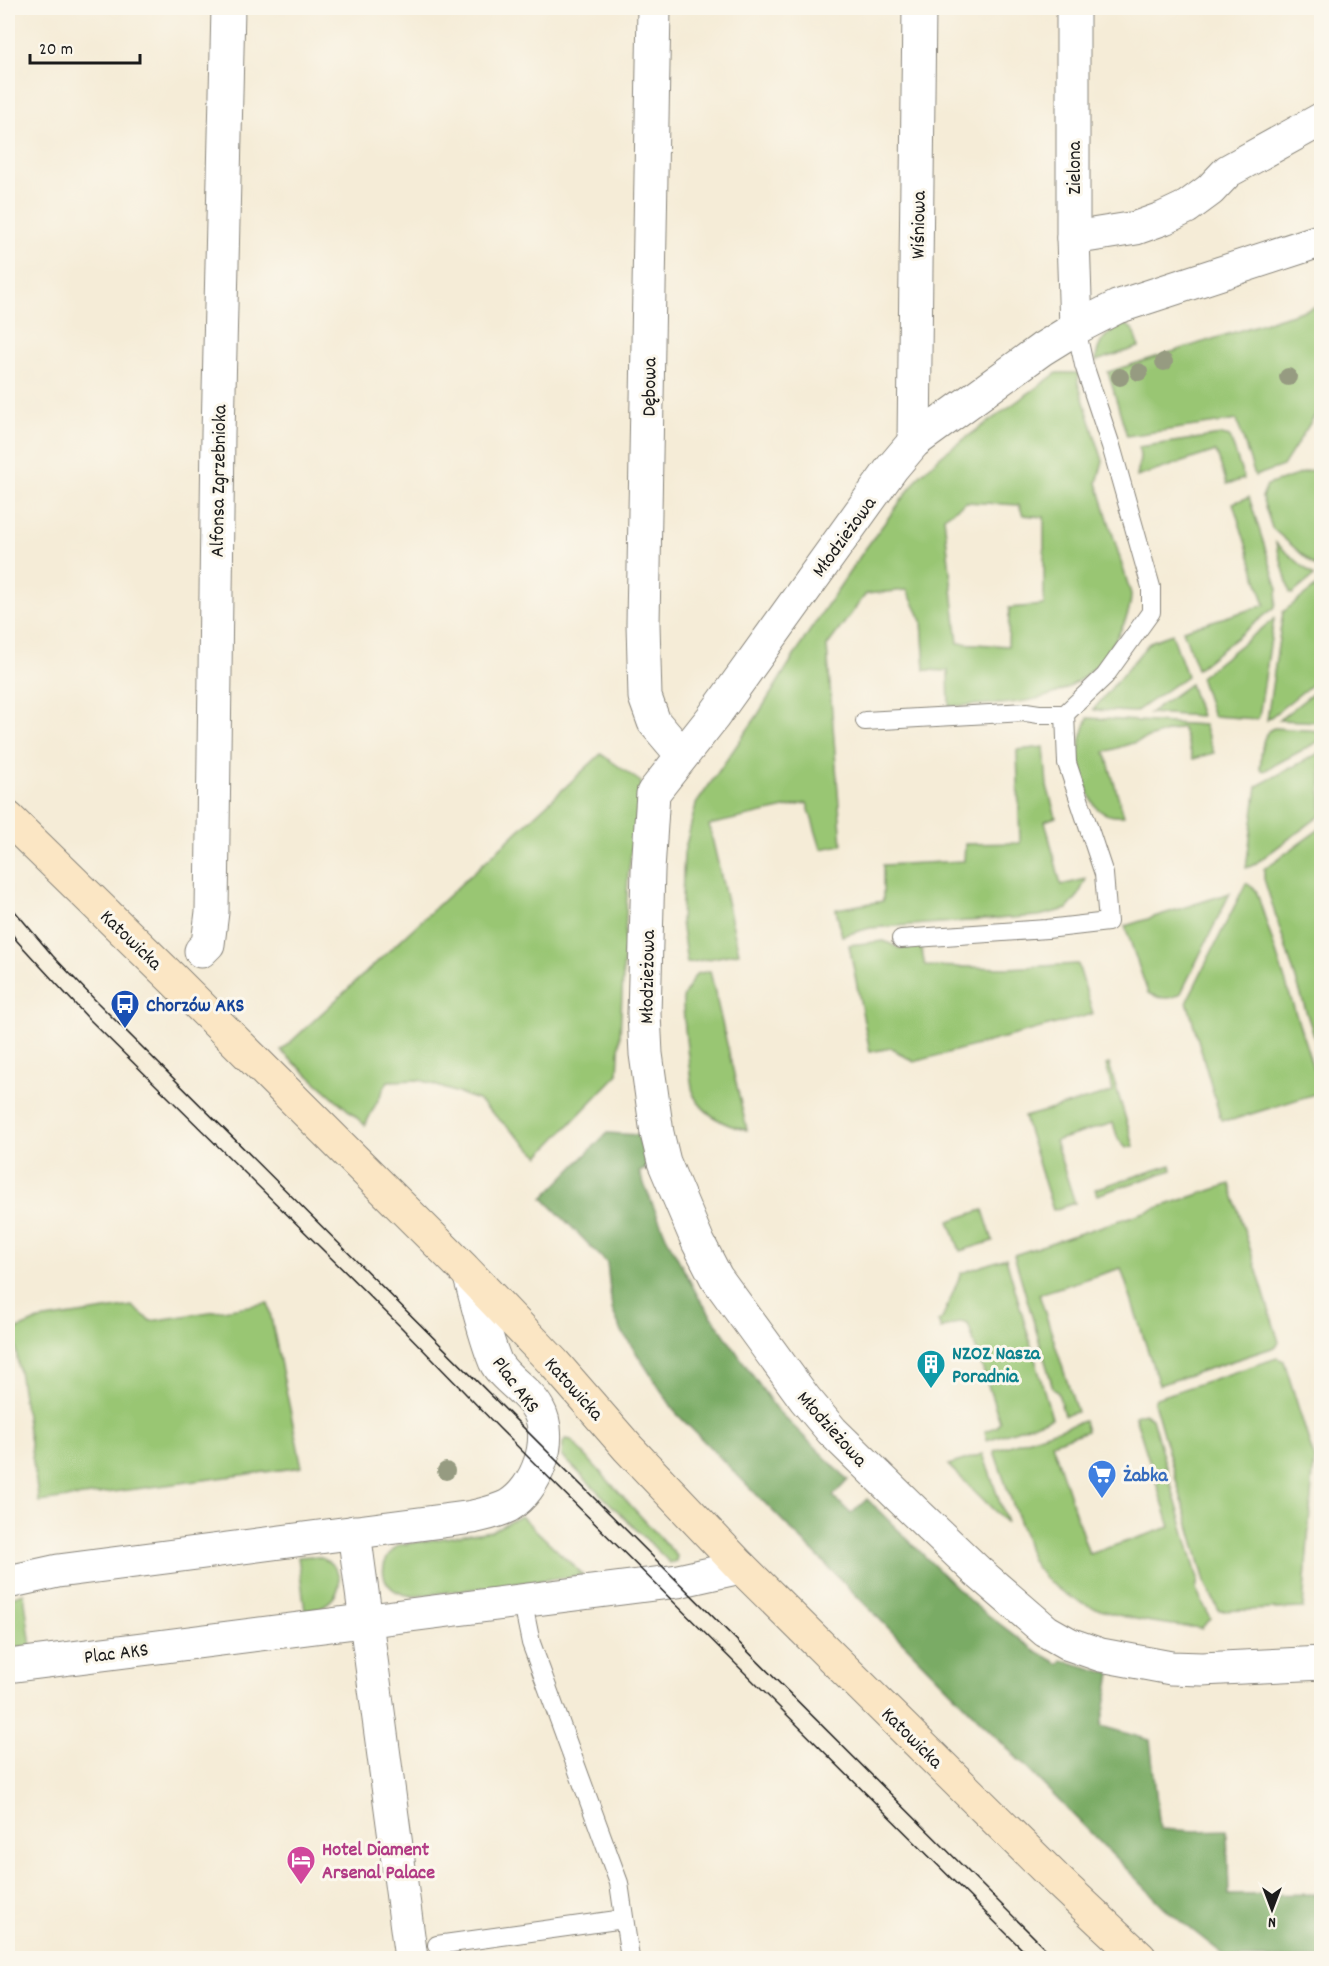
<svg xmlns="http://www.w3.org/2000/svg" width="1329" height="1966" viewBox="0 0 1329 1966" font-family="Dekko,sans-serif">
<rect width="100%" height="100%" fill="#fbf7ec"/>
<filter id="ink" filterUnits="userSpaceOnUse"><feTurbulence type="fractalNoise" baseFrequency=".0167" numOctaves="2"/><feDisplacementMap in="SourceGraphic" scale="12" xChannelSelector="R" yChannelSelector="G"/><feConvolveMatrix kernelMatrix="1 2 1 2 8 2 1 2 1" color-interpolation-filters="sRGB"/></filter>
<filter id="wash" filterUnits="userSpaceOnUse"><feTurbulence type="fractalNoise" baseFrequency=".008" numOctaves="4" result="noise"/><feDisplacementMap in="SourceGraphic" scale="24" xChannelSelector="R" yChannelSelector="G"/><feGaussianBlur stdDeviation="1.35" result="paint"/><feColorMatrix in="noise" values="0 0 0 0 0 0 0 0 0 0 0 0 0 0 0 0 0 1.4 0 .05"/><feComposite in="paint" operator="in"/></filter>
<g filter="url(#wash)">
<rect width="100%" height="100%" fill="#f5ecd7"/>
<g fill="#99c673" stroke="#5a7148" stroke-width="1.5" fill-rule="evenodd">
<path d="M 1321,305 L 1322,377 L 1319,378 L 1321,387 L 1321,406 L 1283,466 L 1255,476 L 1237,420 L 1127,436 L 1108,372 Z"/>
<path d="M 1126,324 L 1133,330 L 1139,347 L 1096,361 C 1097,341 1107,332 1126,324 Z"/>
<path d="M 1057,373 L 1078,373 L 1078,383 L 1103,461 L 1097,483 L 1131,594 C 1131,613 1122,629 1112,645 C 1072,708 1016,703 949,706 L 948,671 L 925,670 L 922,621 L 907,590 L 866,594 L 827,646 L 842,845 L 821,849 L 807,803 L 709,825 L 739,953 L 687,963 L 681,922 L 684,853 L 696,804 L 757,716 L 807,635 L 863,552 L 920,475 L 943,454 ZM 966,502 L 1019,505 L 1023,515 L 1044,517 L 1044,605 L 1009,608 L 1008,646 L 958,643 L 944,517 Z"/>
<path d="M 1221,435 L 1230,437 L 1244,479 L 1227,484 L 1216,451 L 1137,477 L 1140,458 L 1139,447 Z"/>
<path d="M 1321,467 L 1322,571 L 1321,571 L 1272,528 L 1262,497 L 1267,485 Z"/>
<path d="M 1249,497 L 1278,589 L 1275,607 L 1197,669 L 1183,630 L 1265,605 L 1233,503 Z"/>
<path d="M 1276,543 L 1314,576 L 1292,594 L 1290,593 Z"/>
<path d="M 1321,583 L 1321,677 L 1267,720 L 1283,612 Z"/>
<path d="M 1274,619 L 1259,717 L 1257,719 L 1213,716 L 1200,677 Z"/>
<path d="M 1172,634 L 1187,676 L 1135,712 L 1093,710 L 1150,642 Z"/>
<path d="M 1190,684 L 1201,716 L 1149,713 Z"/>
<path d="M 1321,687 L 1321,722 L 1279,720 Z"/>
<path d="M 1088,718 L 1204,725 L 1214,753 L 1193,759 L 1182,727 L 1105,752 L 1124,816 C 1098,818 1092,805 1085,783 C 1081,773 1078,762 1079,750 C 1080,739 1084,728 1088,718 Z"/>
<path d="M 1274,728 L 1321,731 L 1321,740 L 1264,771 L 1260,769 C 1262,756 1260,732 1274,728 Z"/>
<path d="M 1044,747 L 1047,786 L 1056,817 L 1045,821 L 1061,885 L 1086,879 L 1078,896 L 1067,909 L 1039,916 L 870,928 L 842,936 L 836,909 L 883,901 L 883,865 L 964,861 L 965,844 L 1020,843 L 1017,750 Z"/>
<path d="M 1321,752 L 1321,815 L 1252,866 L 1246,868 L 1257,786 Z"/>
<path d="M 601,754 L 641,782 L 628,876 L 618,1074 L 539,1156 L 478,1100 L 420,1080 L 388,1081 L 365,1125 L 281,1051 Z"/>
<path d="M 1321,828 L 1321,1058 L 1264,879 L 1264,869 Z"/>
<path d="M 1246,883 L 1256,890 L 1318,1083 L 1315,1094 L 1232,1120 L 1221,1120 L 1187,1001 Z"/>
<path d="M 1230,893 L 1181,993 C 1171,1001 1157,998 1148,993 L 1125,926 Z"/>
<path d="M 884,941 L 899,948 L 921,947 L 925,966 L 1007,968 L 1078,964 L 1093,1014 L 914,1062 L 891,1048 L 870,1052 L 849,945 Z"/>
<path d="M 710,971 L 747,1130 C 725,1126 706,1116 694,1096 C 691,1090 682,1005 683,999 C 686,990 692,981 696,974 Z"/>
<path d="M 1109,1064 L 1134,1146 L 1126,1148 L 1118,1139 L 1113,1123 L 1055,1141 L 1075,1203 L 1053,1210 L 1024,1117 L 1113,1092 L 1106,1065 Z"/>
<path d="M 1171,1165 L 1172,1170 L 1097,1195 L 1095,1189 Z"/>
<path d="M 1230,1184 L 1279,1342 L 1275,1347 L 1159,1385 L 1121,1268 L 1039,1294 L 1077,1412 L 1064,1415 L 1058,1393 L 1053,1388 L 1014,1255 Z"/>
<path d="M 983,1210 L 993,1241 L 960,1251 L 949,1221 Z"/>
<path d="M 1006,1258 L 1052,1418 L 987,1440 L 985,1431 L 997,1427 L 1000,1422 L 968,1324 L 961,1322 L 941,1329 L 938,1321 L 942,1319 L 961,1273 Z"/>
<path d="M 268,1303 L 302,1467 L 39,1502 L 13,1331 L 39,1320 L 132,1306 L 151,1321 Z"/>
<path d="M 1277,1358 L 1284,1361 L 1314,1458 L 1303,1608 L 1219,1611 L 1206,1585 L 1154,1402 L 1156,1398 Z"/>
<path d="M 1144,1413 L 1152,1418 L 1198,1579 L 1196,1590 L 1211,1619 L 1201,1628 C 1146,1622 1061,1614 1032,1560 C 1028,1550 1026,1539 1022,1529 C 1012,1503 1003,1477 994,1451 L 1084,1421 L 1087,1431 L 1052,1443 L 1089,1554 L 1170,1527 L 1135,1416 Z"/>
<path d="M 566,1439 L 571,1440 L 677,1556 L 676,1561 L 670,1563 L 562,1456 L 563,1442 Z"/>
<path d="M 983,1454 L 1007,1523 L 948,1465 Z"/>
<path d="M 521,1516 L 583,1575 L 417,1596 C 383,1596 371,1566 399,1545 L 491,1531 Z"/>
<path d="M 311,1556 C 350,1559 349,1607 305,1611 L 298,1557 Z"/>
<path d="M 24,1593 L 31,1647 L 15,1647 L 8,1644 L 8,1598 Z"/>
</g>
<path fill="#7aab65" stroke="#4b6440" stroke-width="1.5" d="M 607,1133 L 638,1135 L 648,1168 L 639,1172 L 666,1236 L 699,1298 L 776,1409 L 848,1480 L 833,1496 L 851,1514 L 867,1499 L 971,1602 L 1033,1649 L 1059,1664 L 1062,1660 L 1111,1674 L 1101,1726 L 1150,1740 L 1160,1829 L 1195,1831 L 1227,1830 L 1229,1895 L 1321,1894 L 1321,1958 L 1228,1958 L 1168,1911 L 676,1413 L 621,1330 L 612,1309 L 607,1263 L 543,1198 Z"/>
</g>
<g filter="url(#ink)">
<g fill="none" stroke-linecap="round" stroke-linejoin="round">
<g stroke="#88847a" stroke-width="20">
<g id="lane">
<path d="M 865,721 L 1026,712 L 1039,714 L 1065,714 L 1105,676 L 1151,612 L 1151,587 L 1111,446 L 1084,365 L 1076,328"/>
<path d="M 901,939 L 1047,929 L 1108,922 L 1104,874 L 1067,763 L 1065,714"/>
<path d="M 522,1599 L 531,1643 L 619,1883 L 630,1958"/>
<path d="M 437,1945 L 624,1919"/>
</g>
</g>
<g stroke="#88847a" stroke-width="35">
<g id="street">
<path d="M 654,8 L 643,624 L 645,697 L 654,722 L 682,755"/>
<path d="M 1073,8 L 1073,238 L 1076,328"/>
<path d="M 1073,238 L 1136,228 L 1164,218 L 1187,207 L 1210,190 L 1228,171 L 1322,119"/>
<path d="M 1322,240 L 1117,307 L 1076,328 L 1042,349 L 914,442 L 892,468 L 713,717 L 653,793 L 648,870 L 644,1014 L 646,1054 L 657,1133 L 664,1162 L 698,1242 L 716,1277 L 805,1399 L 832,1431 L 913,1510 L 978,1572 L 1046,1631 L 1069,1644 L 1101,1655 L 1171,1668 L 1202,1669 L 1322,1663"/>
<path d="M 914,442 L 919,8"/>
<path d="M 201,951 L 208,944 L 212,912 L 218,434 L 228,8"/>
<path d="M 354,1532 L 411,1958"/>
<path d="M 8,1582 L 58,1571 L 473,1517 C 485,1514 496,1512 508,1506 C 537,1489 555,1439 538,1409 C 529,1392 503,1378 495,1361 C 484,1334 478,1304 470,1277"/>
<path d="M 8,1666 L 678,1581 L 741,1567"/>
</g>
</g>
<g stroke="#88847a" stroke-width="35">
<path id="secondary" d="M 8,818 L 174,980 L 464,1269 L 554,1363 L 628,1448 L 741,1567 L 1055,1878 L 1140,1958"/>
</g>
<use href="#lane" stroke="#fff" stroke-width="18"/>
<use href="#street" stroke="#fff" stroke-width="33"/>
<use href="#secondary" stroke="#fbe6c4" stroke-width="33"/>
<g stroke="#1c1c1c" stroke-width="1.5">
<path d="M 8,903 L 53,956 L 98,1003 L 1055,1958"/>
<path d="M 8,928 L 17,941 L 88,1018 L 402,1328 L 499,1428 L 1031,1958"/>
</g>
</g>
<g fill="#969b81">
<circle cx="1164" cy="362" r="9"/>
<circle cx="1139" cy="372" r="9"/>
<circle cx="1120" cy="377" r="9"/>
<circle cx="1288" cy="377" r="9"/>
<circle cx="446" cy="1471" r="9"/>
</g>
</g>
<defs>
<g id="bus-pin" transform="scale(1.5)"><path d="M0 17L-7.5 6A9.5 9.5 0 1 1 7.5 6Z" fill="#1a4fb4" stroke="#fbf7ec"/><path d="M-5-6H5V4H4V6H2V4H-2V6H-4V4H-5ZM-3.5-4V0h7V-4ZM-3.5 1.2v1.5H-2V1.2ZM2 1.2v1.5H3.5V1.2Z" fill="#fff"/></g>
<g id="building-pin" transform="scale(1.5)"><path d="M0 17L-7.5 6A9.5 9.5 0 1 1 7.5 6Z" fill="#0f9aa8" stroke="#fbf7ec"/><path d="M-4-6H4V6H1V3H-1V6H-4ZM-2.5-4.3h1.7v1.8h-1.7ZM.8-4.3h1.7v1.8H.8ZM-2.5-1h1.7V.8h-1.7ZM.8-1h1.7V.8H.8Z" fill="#fff"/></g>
<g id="supermarket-pin" transform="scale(1.5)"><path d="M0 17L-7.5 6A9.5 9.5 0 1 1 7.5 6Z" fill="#3f7fe0" stroke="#fbf7ec"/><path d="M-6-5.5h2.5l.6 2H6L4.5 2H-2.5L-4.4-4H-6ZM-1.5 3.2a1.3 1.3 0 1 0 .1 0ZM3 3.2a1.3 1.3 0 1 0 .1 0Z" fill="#fff"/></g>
<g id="hotel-pin" transform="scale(1.5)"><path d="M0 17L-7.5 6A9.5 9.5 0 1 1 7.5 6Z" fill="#d1479c" stroke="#fbf7ec"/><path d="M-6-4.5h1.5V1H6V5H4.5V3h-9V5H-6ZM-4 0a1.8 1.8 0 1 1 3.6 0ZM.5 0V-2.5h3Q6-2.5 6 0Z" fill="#fff"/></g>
</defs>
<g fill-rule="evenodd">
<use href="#bus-pin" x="125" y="1004"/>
<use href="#building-pin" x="931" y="1364"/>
<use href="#supermarket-pin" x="1102" y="1474"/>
<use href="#hotel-pin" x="301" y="1860"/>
</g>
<g text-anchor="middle" stroke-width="6" stroke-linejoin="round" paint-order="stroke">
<g font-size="20" fill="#1c1c1c" stroke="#fbf7ec">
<text transform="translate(1073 168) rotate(-90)" y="7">Zielona</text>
<text transform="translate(917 225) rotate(-89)" y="7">Wiśniowa</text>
<text transform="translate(648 387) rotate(-89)" y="7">Dębowa</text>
<text transform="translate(217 481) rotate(-89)" y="7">Alfonsa Zgrzebnioka</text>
<text transform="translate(843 536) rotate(-54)" y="7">Młodzieżowa</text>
<text transform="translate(132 939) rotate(44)" y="7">Katowicka</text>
<text transform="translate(646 977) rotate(-89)" y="7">Młodzieżowa</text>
<text transform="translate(517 1384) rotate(53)" y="7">Plac AKS</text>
<text transform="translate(575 1388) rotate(48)" y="7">Katowicka</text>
<text transform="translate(833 1428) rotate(48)" y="7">Młodzieżowa</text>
<text transform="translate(116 1652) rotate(-7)" y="7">Plac AKS</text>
<text transform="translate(913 1737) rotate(45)" y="7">Katowicka</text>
</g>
<g font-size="20" font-weight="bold" fill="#164399" stroke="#fbf7ec" text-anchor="start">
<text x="146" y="1011">Chorzów AKS</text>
</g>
<g font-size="20" font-weight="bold" fill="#0d838f" stroke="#fbf7ec" text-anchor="start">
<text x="952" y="1359">NZOZ Nasza<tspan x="952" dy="23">Poradnia</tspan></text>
</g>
<g font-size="20" font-weight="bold" fill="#366cbe" stroke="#fbf7ec" text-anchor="start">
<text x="1123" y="1481">Żabka</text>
</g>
<g font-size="20" font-weight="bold" fill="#b23c85" stroke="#fbf7ec" text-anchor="start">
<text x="322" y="1855">Hotel Diament<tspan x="322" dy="23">Arsenal Palace</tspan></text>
</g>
</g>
<rect width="1329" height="1966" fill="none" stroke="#fbf7ec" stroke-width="30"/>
<g transform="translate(1272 1909) rotate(180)" stroke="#fbf7ec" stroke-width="4.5" paint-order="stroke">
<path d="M0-4.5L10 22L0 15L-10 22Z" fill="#1c1c1c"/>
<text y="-9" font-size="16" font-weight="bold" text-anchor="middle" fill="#1c1c1c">N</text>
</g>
<path d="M30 54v9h110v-9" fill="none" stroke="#1c1c1c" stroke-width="3"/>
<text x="39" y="54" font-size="18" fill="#1c1c1c" stroke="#fbf7ec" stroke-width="4.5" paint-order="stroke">20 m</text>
</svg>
